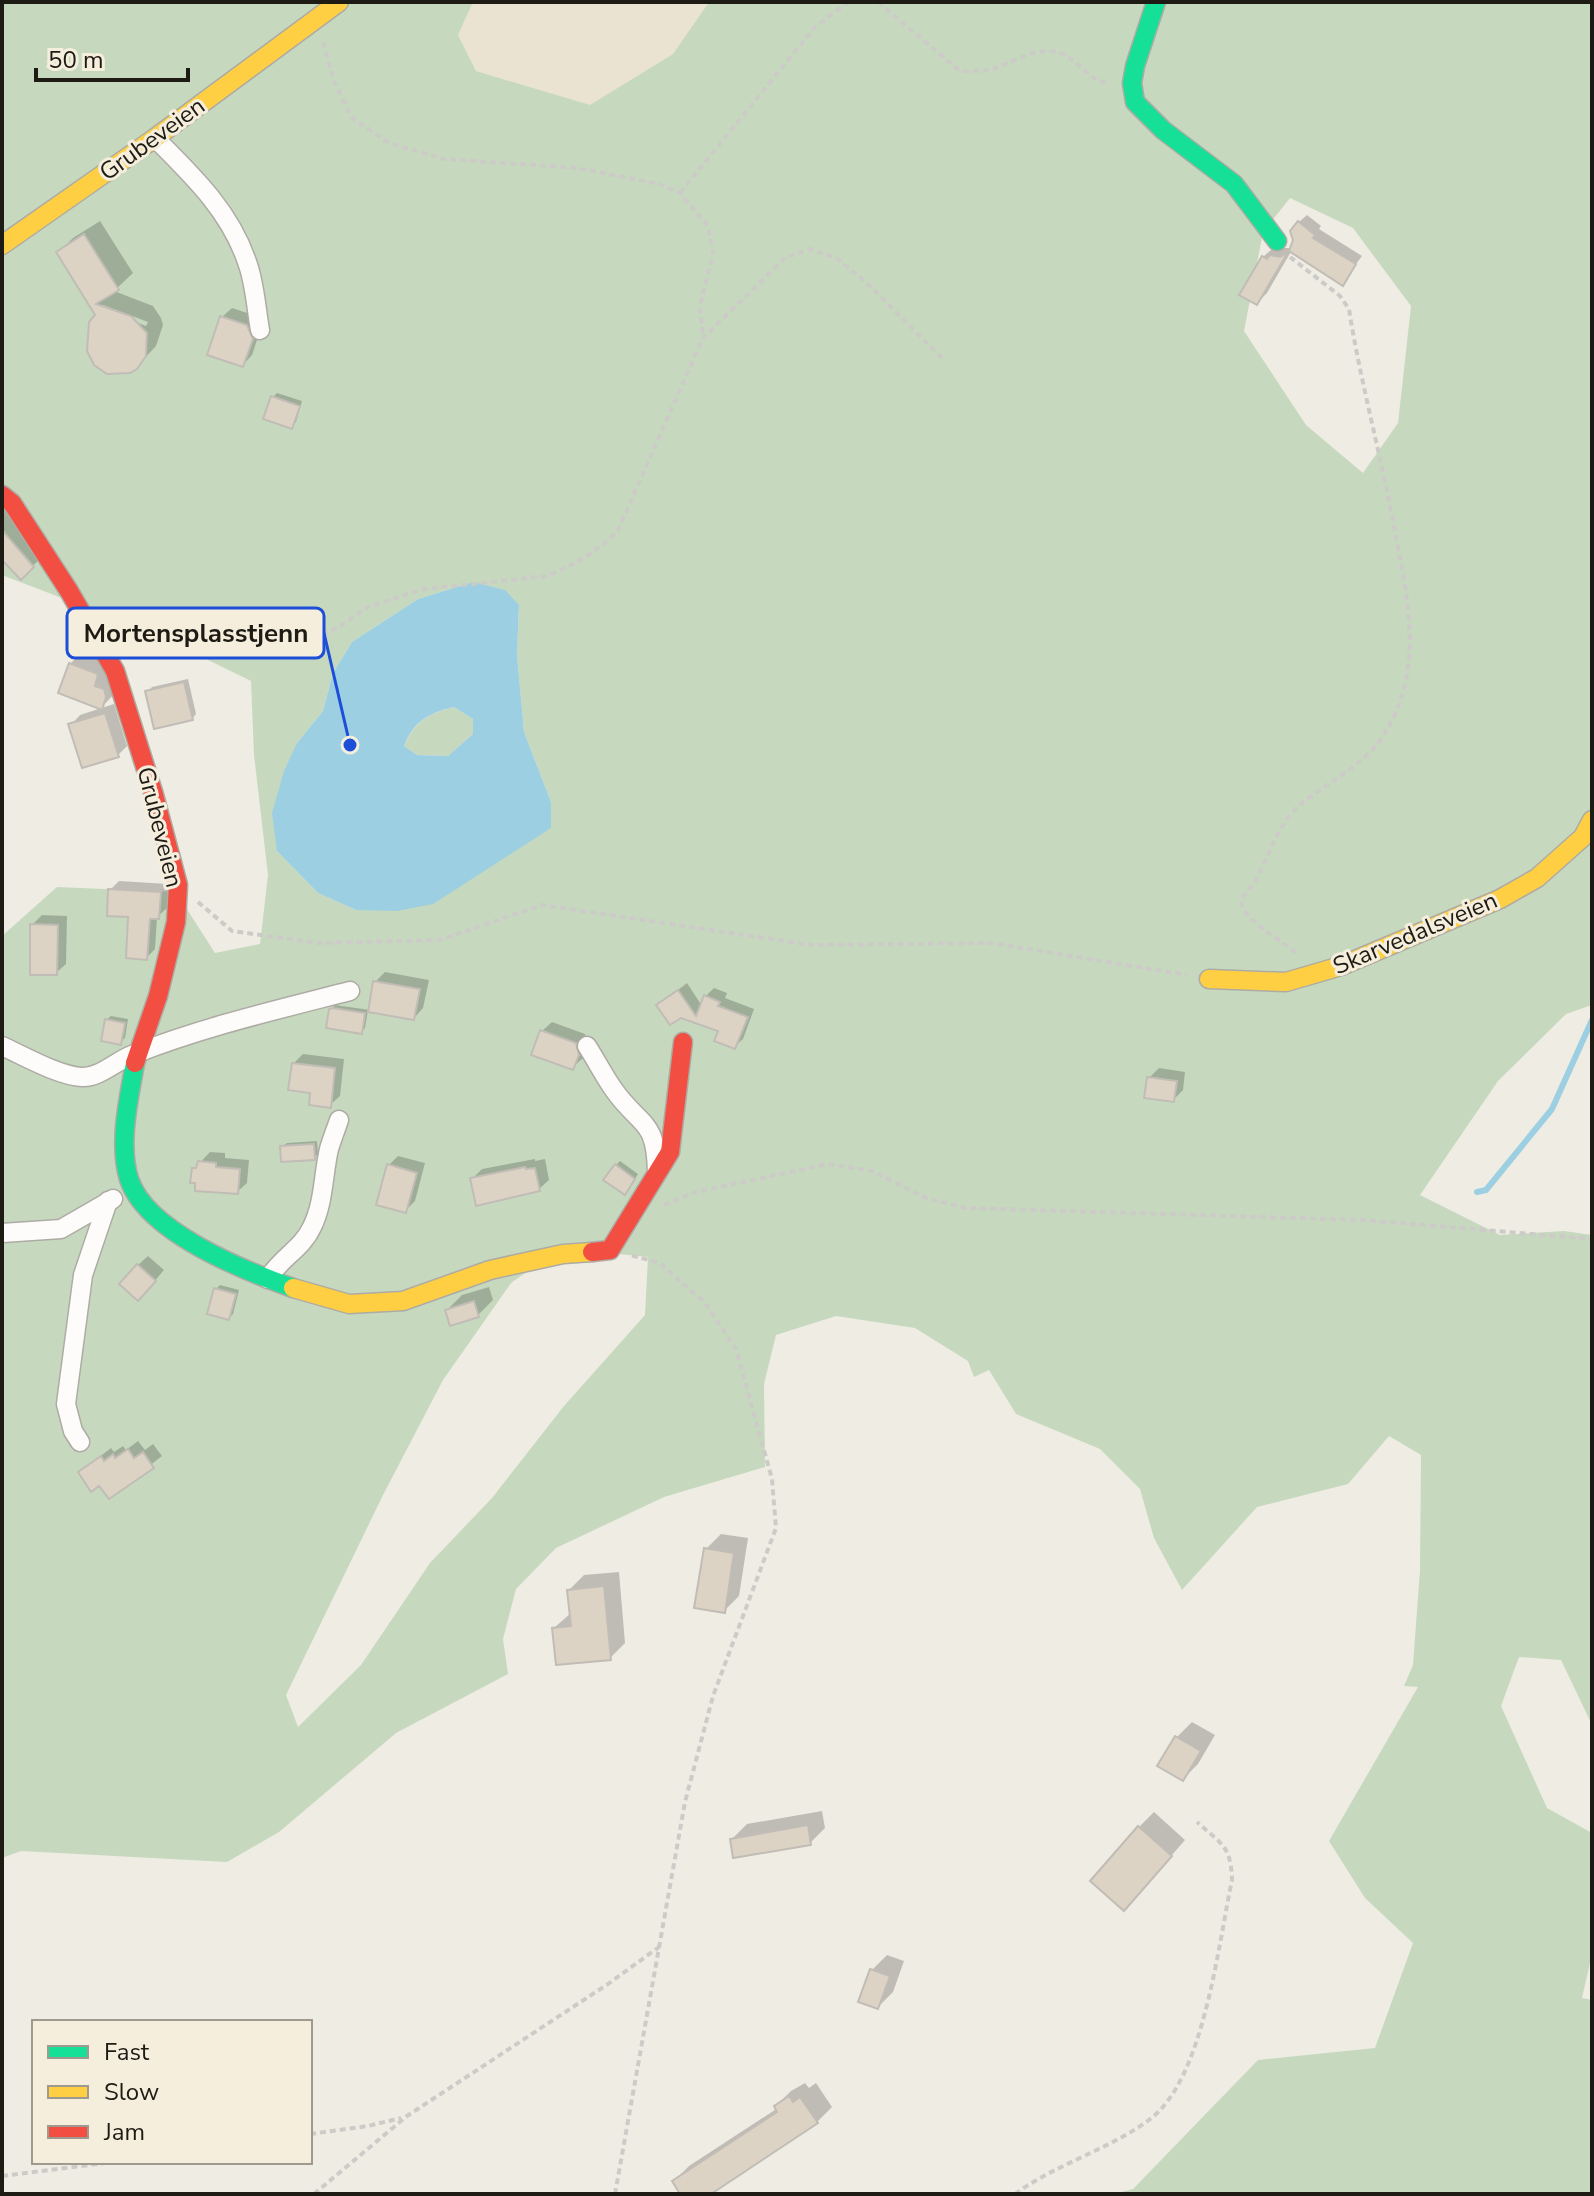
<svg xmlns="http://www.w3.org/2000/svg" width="1594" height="2196" viewBox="0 0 1594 2196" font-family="'Nunito Sans',sans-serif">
<rect width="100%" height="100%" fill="#efece3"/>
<path fill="#eae3d2" d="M 473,2 L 709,2 L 673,54 L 590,106 L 476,71 L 458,35 Z"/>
<g fill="#c6d9bf" fill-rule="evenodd">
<path d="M 2,2 L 473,2 L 458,35 L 476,71 L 590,105 L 673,54 L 709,2 L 1592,2 L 1592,1005 L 1566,1014 L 1498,1081 L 1420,1195 L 1500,1235 L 1564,1231 L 1592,1235 L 1592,1725 L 1561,1660 L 1519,1657 L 1501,1706 L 1547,1808 L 1592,1833 L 1592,1954 L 1582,1998 L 1592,2000 L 1592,2194 L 1113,2194 L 1133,2189 L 1258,2060 L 1375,2048 L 1413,1943 L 1365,1898 L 1329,1841 L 1418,1687 L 1404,1686 L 1413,1665 L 1420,1570 L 1421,1455 L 1389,1436 L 1348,1484 L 1257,1507 L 1182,1590 L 1154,1538 L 1140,1489 L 1100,1449 L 1016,1414 L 989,1370 L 974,1377 L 968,1361 L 915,1328 L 836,1316 L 776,1335 L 764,1384 L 765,1467 L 664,1497 L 556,1548 L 516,1589 L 503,1639 L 508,1674 L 396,1733 L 279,1832 L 227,1862 L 21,1851 L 2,1858 L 2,936 L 57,887 L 176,892 L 215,953 L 260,944 L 268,875 L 254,755 L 251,681 L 153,633 L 2,575 ZM 1290,198 L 1353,228 L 1411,306 L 1398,423 L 1363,473 L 1306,425 L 1244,331 L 1263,232 ZM 473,582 L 519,605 L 517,655 L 524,732 L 551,802 L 550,828 L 521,845 L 356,910 L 318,893 L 277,851 L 297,743 L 323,711 L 333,673 L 352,642 L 418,599 ZM 561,1248 L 648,1257 L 645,1315 L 564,1406 L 492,1498 L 430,1563 L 361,1665 L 298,1727 L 286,1695 L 383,1495 L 443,1380 L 511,1283 Z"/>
<path d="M 454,707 L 473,719 L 473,734 L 448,756 L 417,755 L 404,746 C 415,721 428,714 454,707 Z"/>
</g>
<path fill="#9ccfe2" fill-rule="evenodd" d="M 473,582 L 505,590 L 519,605 L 517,655 L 524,732 L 551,802 L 551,828 L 433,904 L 397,911 L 356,910 L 318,893 L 277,851 L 272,813 L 284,771 L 297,743 L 323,711 L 333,673 L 352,642 L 418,599 ZM 454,707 L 473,719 L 473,734 L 448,756 L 417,755 L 404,746 C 414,721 429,713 454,707 Z"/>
<g fill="#0003" fill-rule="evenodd">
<path d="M 1307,215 L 1321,226 L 1319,229 L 1362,256 L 1342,283 L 1292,250 L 1267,293 L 1257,303 L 1263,257 L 1273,248 L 1291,248 L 1299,222 Z"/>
<path d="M 100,221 L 133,273 L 114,291 L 153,306 L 161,318 L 163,325 L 156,346 L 141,362 L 98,315 L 58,253 L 73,238 ZM 103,305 L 148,322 L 146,326 L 103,309 Z"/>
<path d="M 232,308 L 256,316 L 261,328 L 252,355 L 243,365 L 222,317 Z"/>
<path d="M 277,393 L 302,401 L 296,422 L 291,427 L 273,397 Z"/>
<path d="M 2,501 L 41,558 L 21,577 L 2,558 Z"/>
<path d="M 85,649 L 112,659 L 116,692 L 101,708 L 70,664 Z"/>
<path d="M 188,679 L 196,714 L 192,719 L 148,692 L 152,687 Z"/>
<path d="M 114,704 L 127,746 L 118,755 L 71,725 L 80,715 Z"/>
<path d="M 119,881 L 168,884 L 167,908 L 157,917 L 155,949 L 146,958 L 131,916 L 110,890 Z"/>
<path d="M 42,915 L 67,916 L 66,964 L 56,973 L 32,925 Z"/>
<path d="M 385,972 L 429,980 L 423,1008 L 414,1018 L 368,1010 L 365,1028 L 361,1032 L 331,1010 L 335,1005 L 370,1010 L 375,982 Z"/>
<path d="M 687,983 L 702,1006 L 706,996 L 714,988 L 727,993 L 725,998 L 754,1009 L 743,1039 L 734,1047 L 720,1030 L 659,1005 Z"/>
<path d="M 111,1016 L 128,1019 L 125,1038 L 120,1042 L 106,1020 Z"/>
<path d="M 552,1022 L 585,1034 L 587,1044 L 583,1058 L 573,1067 L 542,1031 Z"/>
<path d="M 303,1054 L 344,1059 L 340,1096 L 330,1105 L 312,1091 L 293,1064 Z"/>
<path d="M 1159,1068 L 1185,1072 L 1183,1090 L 1173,1100 L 1149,1078 Z"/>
<path d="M 317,1141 L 318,1154 L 314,1158 L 282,1147 L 287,1143 Z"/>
<path d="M 210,1152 L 225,1153 L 225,1158 L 249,1160 L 247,1183 L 237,1192 L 194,1169 Z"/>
<path d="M 398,1156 L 425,1163 L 415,1201 L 405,1211 L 389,1165 Z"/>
<path d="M 535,1159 L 535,1161 L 545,1159 L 549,1180 L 539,1189 L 472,1179 L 482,1169 Z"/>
<path d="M 620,1161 L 638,1174 L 629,1189 L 616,1165 Z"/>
<path d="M 148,1256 L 164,1270 L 148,1289 L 138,1265 Z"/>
<path d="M 220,1285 L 239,1290 L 233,1314 L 229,1318 L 216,1289 Z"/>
<path d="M 489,1287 L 493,1300 L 478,1315 L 447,1310 L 462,1295 Z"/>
<path d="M 138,1441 L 145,1450 L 153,1444 L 162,1456 L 109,1497 L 100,1483 L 80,1472 L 111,1448 L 114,1452 L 123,1446 L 126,1450 Z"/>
<path d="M 721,1534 L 748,1538 L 739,1596 L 724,1611 L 706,1549 Z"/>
<path d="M 619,1572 L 625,1643 L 610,1658 L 554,1628 L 571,1613 L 569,1590 L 584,1575 Z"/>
<path d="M 1192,1722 L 1215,1735 L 1198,1764 L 1183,1779 L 1160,1766 L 1177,1737 Z"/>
<path d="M 822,1811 L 825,1828 L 810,1843 L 732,1839 L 747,1824 Z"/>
<path d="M 1154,1812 L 1185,1840 L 1139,1893 L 1139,1827 Z"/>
<path d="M 887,1955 L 904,1961 L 893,1992 L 878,2007 L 861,2000 L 872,1970 Z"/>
<path d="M 805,2083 L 809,2088 L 816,2083 L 832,2107 L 817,2122 L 707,2194 L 683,2194 L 674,2181 L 689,2166 L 778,2108 L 776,2106 L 791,2091 Z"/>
</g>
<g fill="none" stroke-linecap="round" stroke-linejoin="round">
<path stroke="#9ccfe2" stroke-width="6" d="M 1477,1192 L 1486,1190 L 1552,1109 L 1592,1020"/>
</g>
<g fill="#dcd3c5" stroke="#c1bdb6" stroke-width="2">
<path d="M 1298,221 L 1315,235 L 1313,238 L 1356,264 L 1343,286 L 1289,251 L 1293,240 L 1290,231 Z"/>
<path d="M 84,234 L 119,290 L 96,304 L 131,316 L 147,333 L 146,356 L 137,369 L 130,373 L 107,374 L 94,365 L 87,351 L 89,322 L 95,315 L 56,252 Z"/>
<path d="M 1288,252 L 1257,305 L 1239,295 L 1262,256 L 1267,259 L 1270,255 L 1280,257 Z"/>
<path d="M 220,316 L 247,325 L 253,339 L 243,367 L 207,355 Z"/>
<path d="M 271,396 L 300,406 L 292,429 L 263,419 Z"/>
<path d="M 2,530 L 34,567 L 21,580 L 2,560 Z"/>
<path d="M 69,663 L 98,674 L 95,686 L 104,689 L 106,697 L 102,710 L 58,693 Z"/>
<path d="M 184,682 L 193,720 L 154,729 L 145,691 Z"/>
<path d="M 105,713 L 119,757 L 82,768 L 68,724 Z"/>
<path d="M 108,889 L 161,892 L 159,919 L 150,919 L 147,960 L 126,958 L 128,917 L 107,916 Z"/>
<path d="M 30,924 L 58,925 L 57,975 L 30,975 Z"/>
<path d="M 373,981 L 420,989 L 414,1020 L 368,1012 Z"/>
<path d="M 678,990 L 696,1016 L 704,995 L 720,1002 L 718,1006 L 748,1017 L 735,1049 L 714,1041 L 718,1031 L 681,1018 L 670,1025 L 656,1005 Z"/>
<path d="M 333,1008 L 365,1013 L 362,1034 L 326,1028 L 329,1009 Z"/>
<path d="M 105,1019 L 125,1023 L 121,1045 L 101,1041 Z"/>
<path d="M 540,1030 L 576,1043 L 579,1055 L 573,1070 L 531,1055 Z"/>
<path d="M 292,1063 L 335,1068 L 331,1108 L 309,1105 L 310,1093 L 288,1090 Z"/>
<path d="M 1147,1077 L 1177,1081 L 1174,1102 L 1144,1098 Z"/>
<path d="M 314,1144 L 315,1160 L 281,1162 L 280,1146 Z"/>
<path d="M 198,1161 L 216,1163 L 216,1167 L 240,1169 L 238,1194 L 195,1191 L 195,1183 L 190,1183 L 192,1168 L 196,1168 Z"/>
<path d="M 387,1164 L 417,1173 L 406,1213 L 376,1205 Z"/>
<path d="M 615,1164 L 635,1179 L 625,1195 L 603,1180 Z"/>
<path d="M 525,1167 L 526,1169 L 535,1168 L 540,1191 L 476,1206 L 470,1178 Z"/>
<path d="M 137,1264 L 156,1281 L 138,1301 L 119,1284 Z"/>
<path d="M 214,1288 L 236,1294 L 229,1320 L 207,1314 Z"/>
<path d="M 474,1301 L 479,1317 L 450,1326 L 445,1310 Z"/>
<path d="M 128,1449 L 134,1458 L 143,1452 L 154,1468 L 109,1499 L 99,1486 L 91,1492 L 78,1472 L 101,1456 L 104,1461 L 113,1454 L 115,1458 Z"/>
<path d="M 704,1548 L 734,1553 L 725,1613 L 694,1608 Z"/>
<path d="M 604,1586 L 611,1660 L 556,1665 L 552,1628 L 571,1626 L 567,1590 Z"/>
<path d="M 1175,1736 L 1201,1751 L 1183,1781 L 1157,1766 Z"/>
<path d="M 808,1825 L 811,1845 L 733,1858 L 730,1839 Z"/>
<path d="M 1138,1826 L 1172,1856 L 1124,1911 L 1090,1881 Z"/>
<path d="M 870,1969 L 890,1976 L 878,2009 L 858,2002 Z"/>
<path d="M 789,2096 L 793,2102 L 800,2097 L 818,2123 L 711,2194 L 680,2194 L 672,2181 L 777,2112 L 774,2106 Z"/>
</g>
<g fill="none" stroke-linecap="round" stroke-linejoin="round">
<g stroke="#aeaba4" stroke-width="21">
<g id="street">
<path d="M 155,138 C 192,175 230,211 247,262 C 255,283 256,308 260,330"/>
<path d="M 2,1046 C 24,1056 59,1076 82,1077 C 99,1078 116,1061 132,1055 C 203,1027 276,1010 350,991"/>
<path d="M 587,1046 C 596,1060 604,1076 614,1090 C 641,1128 656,1118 657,1173"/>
<path d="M 2,1233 L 61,1229 L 113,1199"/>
<path d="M 268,1279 C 279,1259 302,1249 312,1227 C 324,1203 323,1175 329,1149 C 332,1139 336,1129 339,1120"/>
<path d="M 80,1442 L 73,1431 L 66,1404 L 83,1275 L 108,1201"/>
</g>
</g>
<g stroke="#aeaba4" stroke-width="21">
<g id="fast">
<path d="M 1156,2 L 1135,66 L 1132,83 L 1135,102 L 1163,130 L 1234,184 L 1277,241"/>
<path d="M 135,1063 C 129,1098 118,1144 129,1179 C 146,1232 245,1271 293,1288"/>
</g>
</g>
<g stroke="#aeaba4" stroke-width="21">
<g id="slow">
<path d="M 2,245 L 155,138 L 339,2"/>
<path d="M 1209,979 L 1286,982 L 1341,966 L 1500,899 L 1537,878 L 1583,837 L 1592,820"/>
<path d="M 293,1288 L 349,1304 L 403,1301 L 490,1270 L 563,1254 L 592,1252"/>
</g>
</g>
<g stroke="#aeaba4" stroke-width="21">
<g id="jam">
<path d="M 2,495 L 12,503 L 69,591 L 115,671 L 154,795 L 178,885 L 176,922 L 158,996 L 135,1063"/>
<path d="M 592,1252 L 610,1250 L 670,1152 L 683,1042"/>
</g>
</g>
<g stroke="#cccbc7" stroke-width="4" stroke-dasharray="6 4" stroke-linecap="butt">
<path d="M 878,2 L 960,71 C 970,71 982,72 992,69 C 1012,63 1030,50 1051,51 C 1075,52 1086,82 1110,83"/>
<path d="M 323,42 L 334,81 L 352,118 L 389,143 L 444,159 L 577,168 L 659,184 L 680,193 L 708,226 L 713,254 L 700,305 L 703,338"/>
<path d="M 680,193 L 815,27 L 848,2"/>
<path d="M 1290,257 L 1340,296 L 1349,309 C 1360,380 1380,451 1393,522 C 1407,595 1427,673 1381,739 C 1361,767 1327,783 1301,804 C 1278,823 1269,856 1255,881 C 1251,889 1244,893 1241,901 C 1243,922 1284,940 1299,956"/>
<path d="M 127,645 L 176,634 L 272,649 L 300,644 L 339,627 L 368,607 L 424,589 L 547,576 C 574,565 598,551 618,530 L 703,338 L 786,257 L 810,249 L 836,258 L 866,282 L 944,360"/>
<path d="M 198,902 L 232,931 L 318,943 L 440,940 L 542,905 L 812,945 L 992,943 L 1187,975"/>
<path d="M 664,1205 L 695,1192 L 828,1164 L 872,1171 L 926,1198 L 965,1208 L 1363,1220 L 1592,1239"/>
<path d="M 310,2134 L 368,2126 L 401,2118"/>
<path d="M 2,2176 L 114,2162"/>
<path d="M 314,2194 L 407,2116 L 608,1984 L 659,1947"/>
<path d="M 615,2194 L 685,1802 L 713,1696 L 776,1528 L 772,1479 L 736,1349 L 705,1303 L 660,1263 L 630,1255"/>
<path d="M 1015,2194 C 1056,2164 1108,2150 1149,2120 C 1204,2080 1218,1945 1232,1880 C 1231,1845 1221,1844 1197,1822"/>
</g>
<use href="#street" stroke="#fdfcfb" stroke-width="18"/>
<use href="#fast" stroke="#16e098" stroke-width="18"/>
<use href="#slow" stroke="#ffcf43" stroke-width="18"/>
<use href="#jam" stroke="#f24e42" stroke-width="18"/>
</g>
<g text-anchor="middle" stroke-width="6" stroke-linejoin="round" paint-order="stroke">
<g font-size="24" fill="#1e1b15" stroke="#f5eedd">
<text transform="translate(152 139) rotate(-36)" y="8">Grubeveien</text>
<text transform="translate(160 827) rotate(76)" y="8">Grubeveien</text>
<text transform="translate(1415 933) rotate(-23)" y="8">Skarvedalsveien</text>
</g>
</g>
<path fill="none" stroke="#1d4ed8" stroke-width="3" d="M350 745L324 633"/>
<circle fill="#1d4ed8" stroke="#f5eedd" stroke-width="3" cx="350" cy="745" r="8"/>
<rect fill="#f5eedd" stroke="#1d4ed8" stroke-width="3" x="67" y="608" width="257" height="50" rx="8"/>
<g font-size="26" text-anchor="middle" font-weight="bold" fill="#1e1b15">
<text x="196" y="642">Mortensplasstjenn</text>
</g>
<rect width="1594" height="2196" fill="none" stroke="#1e1b15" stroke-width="8"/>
<rect x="32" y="2020" width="280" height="144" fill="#f5eedd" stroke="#9f9a8d" stroke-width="2"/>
<rect x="48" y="2046" width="40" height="12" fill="#16e098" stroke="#9f9a8d" stroke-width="2"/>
<text x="104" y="2060" font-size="24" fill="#1e1b15">Fast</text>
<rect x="48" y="2086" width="40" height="12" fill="#ffcf43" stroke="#9f9a8d" stroke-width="2"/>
<text x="104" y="2100" font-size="24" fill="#1e1b15">Slow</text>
<rect x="48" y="2126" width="40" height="12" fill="#f24e42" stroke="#9f9a8d" stroke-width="2"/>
<text x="104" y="2140" font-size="24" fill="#1e1b15">Jam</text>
<path d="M36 68v12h152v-12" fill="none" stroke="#1e1b15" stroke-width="4"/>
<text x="48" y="68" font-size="24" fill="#1e1b15" stroke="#f5eedd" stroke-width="6" paint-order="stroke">50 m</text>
</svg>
